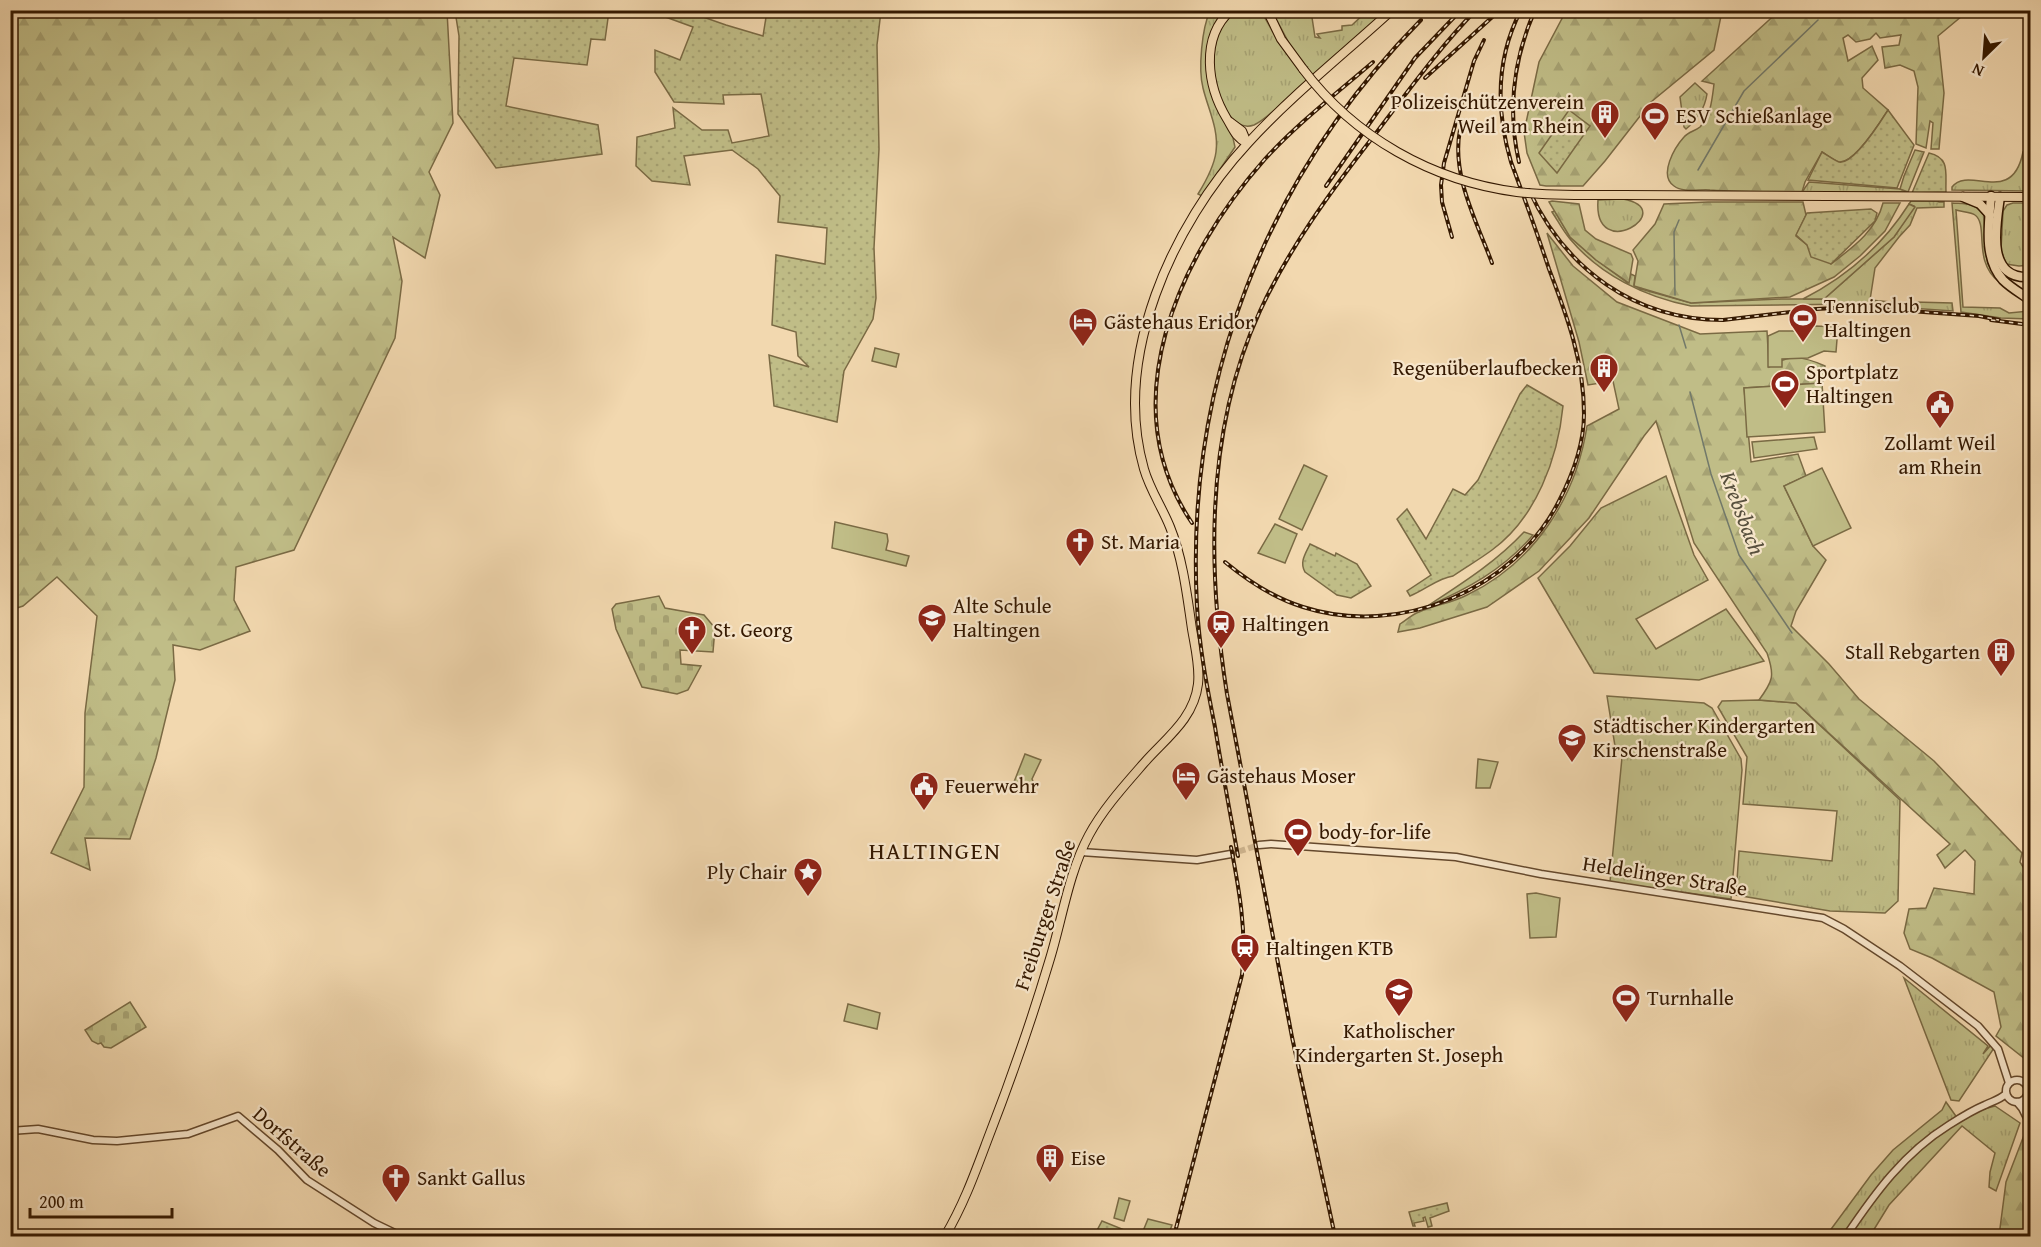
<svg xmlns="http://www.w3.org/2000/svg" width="2041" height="1247" viewBox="0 0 2041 1247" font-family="'Gentium Book Plus',serif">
<defs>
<pattern id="grass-tufts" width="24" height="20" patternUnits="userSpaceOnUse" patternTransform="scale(1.5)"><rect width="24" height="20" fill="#c0bd87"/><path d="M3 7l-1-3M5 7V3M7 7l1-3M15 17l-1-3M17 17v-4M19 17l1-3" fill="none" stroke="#a6a273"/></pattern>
<pattern id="forest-firs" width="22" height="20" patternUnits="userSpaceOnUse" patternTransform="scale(1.5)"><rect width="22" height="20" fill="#c0bd87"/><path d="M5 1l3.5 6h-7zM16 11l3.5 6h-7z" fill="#a6a273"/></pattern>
<pattern id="cemetery-stones" width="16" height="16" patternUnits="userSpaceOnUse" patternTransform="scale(1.5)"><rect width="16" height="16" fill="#c0bd87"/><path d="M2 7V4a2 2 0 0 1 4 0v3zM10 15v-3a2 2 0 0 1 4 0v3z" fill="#a6a273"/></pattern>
<pattern id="garden-dots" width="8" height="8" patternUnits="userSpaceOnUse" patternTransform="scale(1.5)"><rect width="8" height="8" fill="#c0bd87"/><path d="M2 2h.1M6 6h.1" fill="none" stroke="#a6a273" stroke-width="1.8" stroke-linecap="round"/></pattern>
</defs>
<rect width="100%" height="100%" fill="#f2d8af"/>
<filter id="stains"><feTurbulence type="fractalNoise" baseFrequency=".00333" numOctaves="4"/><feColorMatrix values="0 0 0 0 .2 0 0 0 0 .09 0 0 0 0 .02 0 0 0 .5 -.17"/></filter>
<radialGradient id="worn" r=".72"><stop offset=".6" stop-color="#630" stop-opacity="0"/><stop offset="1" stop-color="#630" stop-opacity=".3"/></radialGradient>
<g fill="url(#grass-tufts)" stroke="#7a6a44" stroke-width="1.5">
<path d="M 1210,11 L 1226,11 L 1213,27 L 1207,52 L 1214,100 L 1233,138 L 1235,147 L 1202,196 L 1198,194 C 1206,181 1214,167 1216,152 C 1219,129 1208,109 1203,88 C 1198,69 1202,28 1210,11 Z"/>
<path d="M 1239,11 L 1261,11 L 1279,43 L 1307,80 C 1295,91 1268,119 1254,125 C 1217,138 1193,31 1239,11 Z"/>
<path d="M 1272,11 L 1311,11 L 1315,37 L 1320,38 L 1317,34 L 1342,30 L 1342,26 L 1352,25 L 1367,11 L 1386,11 L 1312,76 L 1290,45 Z"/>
<path d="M 1695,83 L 1707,94 C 1705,107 1697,120 1686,129 L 1684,127 L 1680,97 Z"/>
<path d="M 2023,152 L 2025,152 L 2025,174 L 2030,179 L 2030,191 L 1952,190 L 1952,187 C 1969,165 2012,207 2023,152 Z"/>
<path d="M 1809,182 L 1900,189 L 1908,192 L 1802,192 Z"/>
<path d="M 1623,199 C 1681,210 1593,265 1598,200 Z"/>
<path d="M 1911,201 L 1938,201 L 1939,202 L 1944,202 L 1944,207 L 1917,208 L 1910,225 L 1899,237 L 1875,268 L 1870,300 L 1912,304 L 1914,302 L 1952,303 L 1953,311 L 1851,304 L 1691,306 C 1645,297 1600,275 1570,239 C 1563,231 1558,221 1552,212 L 1555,211 L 1570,237 L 1596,260 L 1628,283 L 1631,274 L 1635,276 L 1634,285 L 1641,289 L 1691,303 L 1781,299 L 1824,299 L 1894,237 L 1914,206 L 1909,204 Z"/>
<path d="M 1952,203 C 1965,204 1975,202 1984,215 L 1986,255 L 1988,264 L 1999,282 C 1972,261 1989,225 1975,215 C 1971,212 1962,212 1956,210 L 1963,307 L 2000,308 L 2009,313 L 2029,311 L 2030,319 L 2001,318 L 1961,312 Z"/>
<path d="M 2013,203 L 2030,203 L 2030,265 L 2019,266 L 2006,264 L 2001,250 L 2003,211 L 2007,205 Z"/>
<path d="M 1666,476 L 1694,555 L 1708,580 L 1636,619 L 1656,649 L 1726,609 L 1764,661 L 1699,680 L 1594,673 L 1538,578 L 1570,546 L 1601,508 Z"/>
<path d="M 1524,532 L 1533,535 C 1503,570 1467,589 1426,607 C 1461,584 1495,563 1524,532 Z"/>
<path d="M 1607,696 L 1704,703 L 1712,708 L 1741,759 L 1742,770 L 1731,899 L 1610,882 L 1623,747 L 1615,746 Z"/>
<path d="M 1759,700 L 1796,703 L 1900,800 L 1898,901 L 1885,913 L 1830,911 L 1736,895 L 1739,851 L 1832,861 L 1837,811 L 1743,804 L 1747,757 L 1718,707 L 1722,701 Z"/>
<path d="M 1904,978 L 1988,1046 L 1983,1054 L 1992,1044 L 1994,1048 L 1959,1101 L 1951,1100 Z"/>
<path d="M 1946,1102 L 1960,1122 L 1980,1110 L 1995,1106 L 2020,1123 L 1996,1191 L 1989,1187 L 1990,1172 L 1995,1153 L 1962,1126 L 1889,1205 L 1870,1236 L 1826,1236 L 1871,1175 L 1893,1150 L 1942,1110 Z"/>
<path d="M 1148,1219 L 1172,1225 L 1168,1236 L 1141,1236 Z"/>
</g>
<g fill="url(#forest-firs)" stroke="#7a6a44" stroke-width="1.5">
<path d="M 11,10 L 447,11 L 453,123 L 429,172 L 440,195 L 425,258 L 393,237 L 402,281 L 395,338 L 294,550 L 236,567 L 234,600 L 250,631 L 200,650 L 173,645 L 175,680 L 156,758 L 130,839 L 85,838 L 90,870 L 51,853 L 84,787 L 85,713 L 97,616 L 57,577 L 23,606 L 11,610 Z"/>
<path d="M 1566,11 L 1727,11 L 1721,16 L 1714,50 L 1651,102 L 1605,161 L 1583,186 L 1546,186 L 1540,185 L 1527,153 L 1524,132 L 1539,62 Z"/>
<path d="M 1779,11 L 1968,11 L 1938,36 L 1944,93 L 1939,149 L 1931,149 L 1933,123 L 1930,121 L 1926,148 L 1916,144 L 1918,87 L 1914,71 L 1900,65 L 1885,68 L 1882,47 L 1899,45 L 1901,35 L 1880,38 L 1876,33 L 1870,39 L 1856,42 L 1848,35 L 1843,38 L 1848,61 L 1872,46 L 1878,60 L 1862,78 L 1863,88 L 1888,110 C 1881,121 1854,164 1839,162 C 1834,160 1827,155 1822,152 L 1805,182 L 1802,192 C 1771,192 1741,192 1710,190 C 1699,189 1683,193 1674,186 C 1658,175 1675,147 1684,137 C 1688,132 1695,131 1700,127 C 1711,115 1712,100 1714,84 L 1702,81 Z"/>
<path d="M 1915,150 L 1924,152 L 1908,192 L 1900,189 L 1904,176 Z"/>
<path d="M 1552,201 L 1579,204 L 1585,230 L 1596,239 L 1631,254 L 1633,259 L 1629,283 L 1596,260 L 1570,237 L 1549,202 Z"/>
<path d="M 1708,202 L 1803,202 L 1806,215 L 1796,236 L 1831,264 C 1853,247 1876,231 1883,203 L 1900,203 L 1885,231 L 1860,256 L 1834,277 L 1790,297 L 1691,303 L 1634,286 L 1638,261 L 1633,250 L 1655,224 L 1664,204 Z"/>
<path d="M 1909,204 L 1915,207 L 1894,237 L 1824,299 L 1803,299 C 1846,277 1883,245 1909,204 Z"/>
<path d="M 1547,233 L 1573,266 L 1617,302 L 1700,334 L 1767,331 L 1769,367 C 1789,354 1803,356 1825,366 L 1824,378 L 1822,383 L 1744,388 L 1751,462 L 1798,454 L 1806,476 L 1784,486 L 1813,546 L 1826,560 L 1796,611 L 1791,626 L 1829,664 L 1859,699 L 1934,761 L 2022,853 L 2020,862 L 2030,878 L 2030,1063 L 1996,1036 L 2001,1027 L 1994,992 L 1932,958 L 1910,949 L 1904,933 L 1909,909 L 1926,908 L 1934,888 L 1974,894 L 1975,861 L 1965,850 L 1945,868 L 1937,855 L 1950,844 L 1796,703 L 1759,700 C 1773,681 1775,676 1767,653 L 1694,543 L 1656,421 L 1644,436 L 1589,518 L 1539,571 L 1487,607 L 1420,628 L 1398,632 L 1400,624 C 1406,620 1413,614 1419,612 C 1435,605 1452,603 1467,595 C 1534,563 1576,498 1587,426 L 1619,409 L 1613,381 L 1588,385 L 1579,342 Z"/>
<path d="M 2030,1124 L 2030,1236 L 1999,1236 L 2006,1182 L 2026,1130 Z"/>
</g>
<g fill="url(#cemetery-stones)" stroke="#7a6a44" stroke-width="1.5">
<path d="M 659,596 L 665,608 L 704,615 L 715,628 L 713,652 L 680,650 L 681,664 L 701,666 L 688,690 L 677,694 L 642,687 L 616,629 L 612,609 L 616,604 Z"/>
<path d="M 130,1002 L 146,1027 L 111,1048 L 104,1047 L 101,1043 L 98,1044 L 92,1041 L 85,1030 Z"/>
</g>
<g fill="#c0bd87" stroke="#7a6a44" stroke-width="1.5">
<path d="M 1815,326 L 1838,327 L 1836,352 L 1824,351 L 1808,358 L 1782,359 L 1782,367 L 1768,367 L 1768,336 L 1779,331 L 1808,331 Z"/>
<path d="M 875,348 L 899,354 L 896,367 L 872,361 Z"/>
<path d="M 1822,383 L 1825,432 L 1747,437 L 1744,388 Z"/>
<path d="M 1814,437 L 1817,449 L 1754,458 L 1752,442 Z"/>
<path d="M 1304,465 L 1327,476 L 1302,530 L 1279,519 Z"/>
<path d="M 1822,468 L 1851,528 L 1813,546 L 1784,486 Z"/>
<path d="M 835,522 L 887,534 L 888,541 L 886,550 L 909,556 L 906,566 L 832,548 Z"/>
<path d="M 1275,524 L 1297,534 L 1285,563 L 1258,553 Z"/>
<path d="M 1025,754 L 1041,760 L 1032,779 L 1034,783 L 1032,789 L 1014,782 Z"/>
<path d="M 1478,759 L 1498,762 L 1490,788 L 1476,788 Z"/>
<path d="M 1536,893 L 1560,898 L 1556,937 L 1530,938 L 1527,894 Z"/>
<path d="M 848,1004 L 880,1013 L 877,1029 L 844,1021 Z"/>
<path d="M 1119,1198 L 1130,1201 L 1124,1221 L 1114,1218 Z"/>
</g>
<g fill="url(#garden-dots)" stroke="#7a6a44" stroke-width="1.5">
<path d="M 662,10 L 686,11 L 726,25 L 763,36 L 767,11 L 881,11 L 877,45 L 879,149 L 874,248 L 876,298 L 873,319 L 844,371 L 837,422 L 774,406 L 769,355 L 809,367 L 798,356 L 796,332 L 772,325 L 776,255 L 825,264 L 827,228 L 778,222 L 780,196 L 758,169 L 732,150 L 684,156 L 690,185 L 652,181 L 636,166 L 637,137 L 675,128 L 673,108 L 702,130 L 728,130 L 732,143 L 769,136 L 761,94 L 723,95 L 724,104 L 674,102 L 655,72 L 655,50 L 680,60 L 693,27 L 660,15 Z"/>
<path d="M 455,11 L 609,11 L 605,40 L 591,39 L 587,65 L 514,58 L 506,106 L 598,125 L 602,154 L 496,168 L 458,114 L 459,36 Z"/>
<path d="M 1569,110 L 1590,126 L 1557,173 L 1539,153 Z"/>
<path d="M 1888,110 L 1914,145 L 1897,188 L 1808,180 L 1822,152 C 1827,155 1834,160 1839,162 C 1854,165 1881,121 1888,110 Z"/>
<path d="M 1929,153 C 1951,158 1945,174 1946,192 L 1912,193 Z"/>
<path d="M 1871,209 L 1877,213 L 1875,221 L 1831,264 L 1811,257 L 1807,245 L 1796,235 L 1807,213 Z"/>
<path d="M 1527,385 L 1563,406 C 1558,458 1536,518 1492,550 C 1480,559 1466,567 1453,576 C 1438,578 1425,590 1410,596 L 1407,591 L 1431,575 L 1397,519 L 1407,509 L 1426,539 L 1453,489 L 1465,495 L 1478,480 L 1520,394 Z"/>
<path d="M 1310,544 L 1335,556 L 1336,553 L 1357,564 L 1371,586 L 1351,598 L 1337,595 L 1305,572 C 1299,562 1306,553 1310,544 Z"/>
<path d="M 1447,1203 L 1449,1211 L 1430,1218 L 1432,1226 L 1428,1227 L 1425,1217 L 1423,1218 L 1424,1221 L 1414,1223 L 1415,1226 L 1413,1226 L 1409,1212 Z"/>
<path d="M 1102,1221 L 1132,1233 L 1134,1236 L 1094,1236 Z"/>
</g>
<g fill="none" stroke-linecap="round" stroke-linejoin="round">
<g stroke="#72796a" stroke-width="1.5">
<path d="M 1698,170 L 1744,91 L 1818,20"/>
<path d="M 1675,295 L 1674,232 L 1679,220"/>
<path d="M 1679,325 L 1686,348"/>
<path d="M 1690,392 L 1711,474 L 1739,555 L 1792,633"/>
</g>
<path stroke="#ccb28c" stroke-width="6" stroke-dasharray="6 3" stroke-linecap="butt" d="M 1231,854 L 1259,845"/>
<g stroke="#64482c" stroke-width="9">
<g id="tertiary">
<path d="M 1259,845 L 1271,844 L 1456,857 L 1541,874 L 1823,918 L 1844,929 L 1900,966 L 1978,1026 L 1998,1049 L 2009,1083"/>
<path d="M 1081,852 L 1197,860 L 1231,854"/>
<circle cx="2017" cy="1091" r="11"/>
<path d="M 2017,1102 L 2022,1108 L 2030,1124"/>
<path d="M 10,1131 L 38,1129 L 93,1140 L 117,1141 L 188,1134 L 238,1116 L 278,1150 L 307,1180 L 374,1223 L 401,1236"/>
<path d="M 1846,1236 C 1875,1193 1904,1153 1949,1125 C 1960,1118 1973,1110 1985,1105 C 1993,1101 1999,1100 2006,1094"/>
</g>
</g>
<g stroke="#341800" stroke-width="10">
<g id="primary">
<path d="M 1231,10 C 1200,38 1207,86 1227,119 C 1233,129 1236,138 1247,143"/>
<path d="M 1267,10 L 1281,39 L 1303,69"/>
<path d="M 1230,122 L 1242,131 L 1247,143"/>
<path d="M 1622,195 L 2030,197"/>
<path d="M 945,1236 C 963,1206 975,1173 987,1141 C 1010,1082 1031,1022 1049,962 C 1062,921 1068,874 1089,835 C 1103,809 1124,786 1144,763 C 1165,739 1194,719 1198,684 C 1200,666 1195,647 1192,629 C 1187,595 1183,559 1170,527 C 1162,507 1150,490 1144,469 C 1112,357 1172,225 1248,143 C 1292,95 1344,54 1392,10"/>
</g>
</g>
<g stroke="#341800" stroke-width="11">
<g id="motorway">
<path d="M 1991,196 C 1989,224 1983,258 2003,280 C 2011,288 2022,294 2030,300"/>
<path d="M 1963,197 L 1980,204 L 1990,215"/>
<path d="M 2000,197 C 1996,225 1985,280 2030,277"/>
</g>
</g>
<use href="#tertiary" stroke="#f7e6cb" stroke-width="6"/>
<use href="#primary" stroke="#f2d8af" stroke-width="8"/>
<use href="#motorway" stroke="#f2d8af" stroke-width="8"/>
<g stroke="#341800" stroke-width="4">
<g id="rail">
<path d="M 1425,78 L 1500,10"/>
<path d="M 1460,130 C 1451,175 1477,222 1492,263"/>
<path d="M 1519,162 C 1507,109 1513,60 1535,10"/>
<path d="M 1326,186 L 1415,58 L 1461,10"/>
<path d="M 1529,190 C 1565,269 1635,320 1723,320 L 1816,309 L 1854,307 L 1979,316 L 1999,320"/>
<path d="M 1452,237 L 1442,202 L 1441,185 L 1444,163 L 1474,61 L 1484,40"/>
<path d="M 1991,320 L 2030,325"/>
<path d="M 1192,523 C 1111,403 1179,256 1265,159 C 1297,124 1337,93 1373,62"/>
<path d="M 1225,562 C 1248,581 1274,598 1303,607 C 1399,638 1514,590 1559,501 C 1573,474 1584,443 1584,414 C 1584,362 1567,316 1549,269 C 1537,233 1524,197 1511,162 C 1496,111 1496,58 1521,10"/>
<path d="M 1238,856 C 1230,813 1222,770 1215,727 C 1207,687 1199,646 1197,606 C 1185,383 1265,178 1421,20"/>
<path d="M 1174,1236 L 1242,975 C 1247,932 1239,889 1231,847"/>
<path d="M 1335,1236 L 1292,1037 L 1227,694 C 1207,568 1205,430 1260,311 C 1289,248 1331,191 1373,137 C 1406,94 1438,49 1476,10"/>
</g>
</g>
<use href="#rail" stroke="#f7e6cb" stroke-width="1.5" stroke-dasharray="4.5" stroke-linecap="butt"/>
<g stroke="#341800" stroke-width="10" stroke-linecap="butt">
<path id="primary-bridge" d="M 1303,69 C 1354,137 1432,181 1517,192 C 1552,196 1587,195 1622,195"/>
</g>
<use href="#primary-bridge" stroke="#f2d8af" stroke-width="8"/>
</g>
<defs>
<g id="building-pin" transform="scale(1.5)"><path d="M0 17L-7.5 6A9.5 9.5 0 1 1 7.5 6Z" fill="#8f2418" stroke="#f7e6cb"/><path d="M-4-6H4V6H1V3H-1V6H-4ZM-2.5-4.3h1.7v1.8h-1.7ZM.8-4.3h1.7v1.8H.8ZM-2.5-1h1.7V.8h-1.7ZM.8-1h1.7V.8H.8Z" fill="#fff"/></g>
<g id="stadium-pin" transform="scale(1.5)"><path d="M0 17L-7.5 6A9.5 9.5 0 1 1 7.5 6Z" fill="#8f2418" stroke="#f7e6cb"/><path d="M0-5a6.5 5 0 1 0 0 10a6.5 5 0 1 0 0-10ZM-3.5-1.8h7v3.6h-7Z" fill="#fff"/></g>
<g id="hotel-pin" transform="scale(1.5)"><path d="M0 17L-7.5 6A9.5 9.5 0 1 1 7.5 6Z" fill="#8f2418" stroke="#f7e6cb"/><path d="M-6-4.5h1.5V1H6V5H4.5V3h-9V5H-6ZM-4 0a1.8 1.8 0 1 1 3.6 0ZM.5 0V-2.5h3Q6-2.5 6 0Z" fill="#fff"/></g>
<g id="civic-pin" transform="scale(1.5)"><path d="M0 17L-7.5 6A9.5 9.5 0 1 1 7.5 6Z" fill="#8f2418" stroke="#f7e6cb"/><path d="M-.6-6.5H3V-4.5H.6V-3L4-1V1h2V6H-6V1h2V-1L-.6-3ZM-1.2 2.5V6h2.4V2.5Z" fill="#fff"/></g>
<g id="church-pin" transform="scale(1.5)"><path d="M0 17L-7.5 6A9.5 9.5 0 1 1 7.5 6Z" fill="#8f2418" stroke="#f7e6cb"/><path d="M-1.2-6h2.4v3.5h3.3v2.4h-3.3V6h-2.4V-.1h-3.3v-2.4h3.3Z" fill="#fff"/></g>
<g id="school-pin" transform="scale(1.5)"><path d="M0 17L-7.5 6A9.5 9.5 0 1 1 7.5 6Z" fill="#8f2418" stroke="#f7e6cb"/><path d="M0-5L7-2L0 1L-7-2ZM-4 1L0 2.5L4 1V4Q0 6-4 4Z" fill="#fff"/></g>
<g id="station-pin" transform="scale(1.5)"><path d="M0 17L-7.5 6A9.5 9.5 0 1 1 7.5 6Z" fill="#8f2418" stroke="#f7e6cb"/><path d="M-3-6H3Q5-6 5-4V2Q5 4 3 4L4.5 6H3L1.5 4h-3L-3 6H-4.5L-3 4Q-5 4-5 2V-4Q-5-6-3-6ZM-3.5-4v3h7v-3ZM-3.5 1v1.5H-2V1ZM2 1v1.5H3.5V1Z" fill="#fff"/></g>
<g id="sight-pin" transform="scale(1.5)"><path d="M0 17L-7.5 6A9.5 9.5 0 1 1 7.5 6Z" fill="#8f2418" stroke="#f7e6cb"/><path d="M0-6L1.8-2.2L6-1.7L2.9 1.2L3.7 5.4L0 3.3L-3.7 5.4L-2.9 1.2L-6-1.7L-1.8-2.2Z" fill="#fff"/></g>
</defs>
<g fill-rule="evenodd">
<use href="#building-pin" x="1605" y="114"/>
<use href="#stadium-pin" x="1655" y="116"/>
<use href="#stadium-pin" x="1803" y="318"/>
<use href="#hotel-pin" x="1083" y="322"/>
<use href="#building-pin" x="1604" y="368"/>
<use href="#stadium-pin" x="1785" y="384"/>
<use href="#civic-pin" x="1940" y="404"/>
<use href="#church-pin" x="1080" y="542"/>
<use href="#school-pin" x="932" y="618"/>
<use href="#station-pin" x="1221" y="624"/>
<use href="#church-pin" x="692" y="630"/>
<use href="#building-pin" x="2001" y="652"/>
<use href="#school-pin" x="1572" y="738"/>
<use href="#hotel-pin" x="1186" y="776"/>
<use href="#civic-pin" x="924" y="786"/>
<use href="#stadium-pin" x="1298" y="832"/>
<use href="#sight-pin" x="808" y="872"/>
<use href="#station-pin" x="1245" y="948"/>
<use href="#school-pin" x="1399" y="992"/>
<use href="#stadium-pin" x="1626" y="998"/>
<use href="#building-pin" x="1050" y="1158"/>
<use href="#church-pin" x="396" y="1178"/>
</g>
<g text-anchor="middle" stroke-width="4.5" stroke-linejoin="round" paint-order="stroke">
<g font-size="21" fill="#341800" stroke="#f7e6cb" text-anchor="start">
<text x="1584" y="109" text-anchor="end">Polizeischützenverein<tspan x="1584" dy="24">Weil am Rhein</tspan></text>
<text x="1676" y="123">ESV Schießanlage</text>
<text x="1824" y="313">Tennisclub<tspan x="1824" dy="24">Haltingen</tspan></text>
<text x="1104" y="329">Gästehaus Eridor</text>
<text x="1583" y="375" text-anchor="end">Regenüberlaufbecken</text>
<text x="1806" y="379">Sportplatz<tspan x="1806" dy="24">Haltingen</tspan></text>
<text x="1940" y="450" text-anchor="middle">Zollamt Weil<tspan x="1940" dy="24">am Rhein</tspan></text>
<text x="1101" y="549">St. Maria</text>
<text x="953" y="613">Alte Schule<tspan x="953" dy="24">Haltingen</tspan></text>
<text x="1242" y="631">Haltingen</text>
<text x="713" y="637">St. Georg</text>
<text x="1980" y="659" text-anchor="end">Stall Rebgarten</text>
<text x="1593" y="733">Städtischer Kindergarten<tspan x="1593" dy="24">Kirschenstraße</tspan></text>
<text x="1207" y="783">Gästehaus Moser</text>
<text x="945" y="793">Feuerwehr</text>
<text x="1319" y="839">body-for-life</text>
<text x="787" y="879" text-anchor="end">Ply Chair</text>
<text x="1266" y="955">Haltingen KTB</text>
<text x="1647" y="1005">Turnhalle</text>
<text x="1399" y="1038" text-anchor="middle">Katholischer<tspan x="1399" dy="24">Kindergarten St. Joseph</tspan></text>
<text x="1071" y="1165">Eise</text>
<text x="417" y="1185">Sankt Gallus</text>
</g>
<g font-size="21" fill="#341800" stroke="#f7e6cb">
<text transform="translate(1665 876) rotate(9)" y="7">Heldelinger Straße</text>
<text transform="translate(1045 915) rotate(-72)" y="7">Freiburger Straße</text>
<text transform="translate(292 1142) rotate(41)" y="7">Dorfstraße</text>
</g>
<g font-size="22" font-style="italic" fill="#58503e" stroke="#f7e6cb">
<text transform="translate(1743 513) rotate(69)" y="8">Krebsbach</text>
</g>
<g font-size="24" letter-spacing="1.5" fill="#341800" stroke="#f7e6cb">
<text x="935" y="859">HALTINGEN</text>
</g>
</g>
<rect width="2041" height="1247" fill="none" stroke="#f2d8af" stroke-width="36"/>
<rect x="12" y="12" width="2017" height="1223" fill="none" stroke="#341800" stroke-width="3"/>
<rect x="18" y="18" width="2005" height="1211" fill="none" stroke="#341800" stroke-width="1.5"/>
<g transform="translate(1984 57) rotate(205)" stroke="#f7e6cb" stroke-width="4.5" paint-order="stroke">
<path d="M0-4.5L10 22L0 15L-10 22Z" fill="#341800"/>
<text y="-9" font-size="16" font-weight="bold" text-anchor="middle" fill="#341800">N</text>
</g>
<path d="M30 1208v9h142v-9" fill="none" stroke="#341800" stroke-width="3"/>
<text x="39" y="1208" font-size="18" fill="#341800" stroke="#f7e6cb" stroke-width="4.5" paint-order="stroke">200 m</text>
<rect width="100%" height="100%" filter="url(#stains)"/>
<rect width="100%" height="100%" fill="url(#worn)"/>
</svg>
